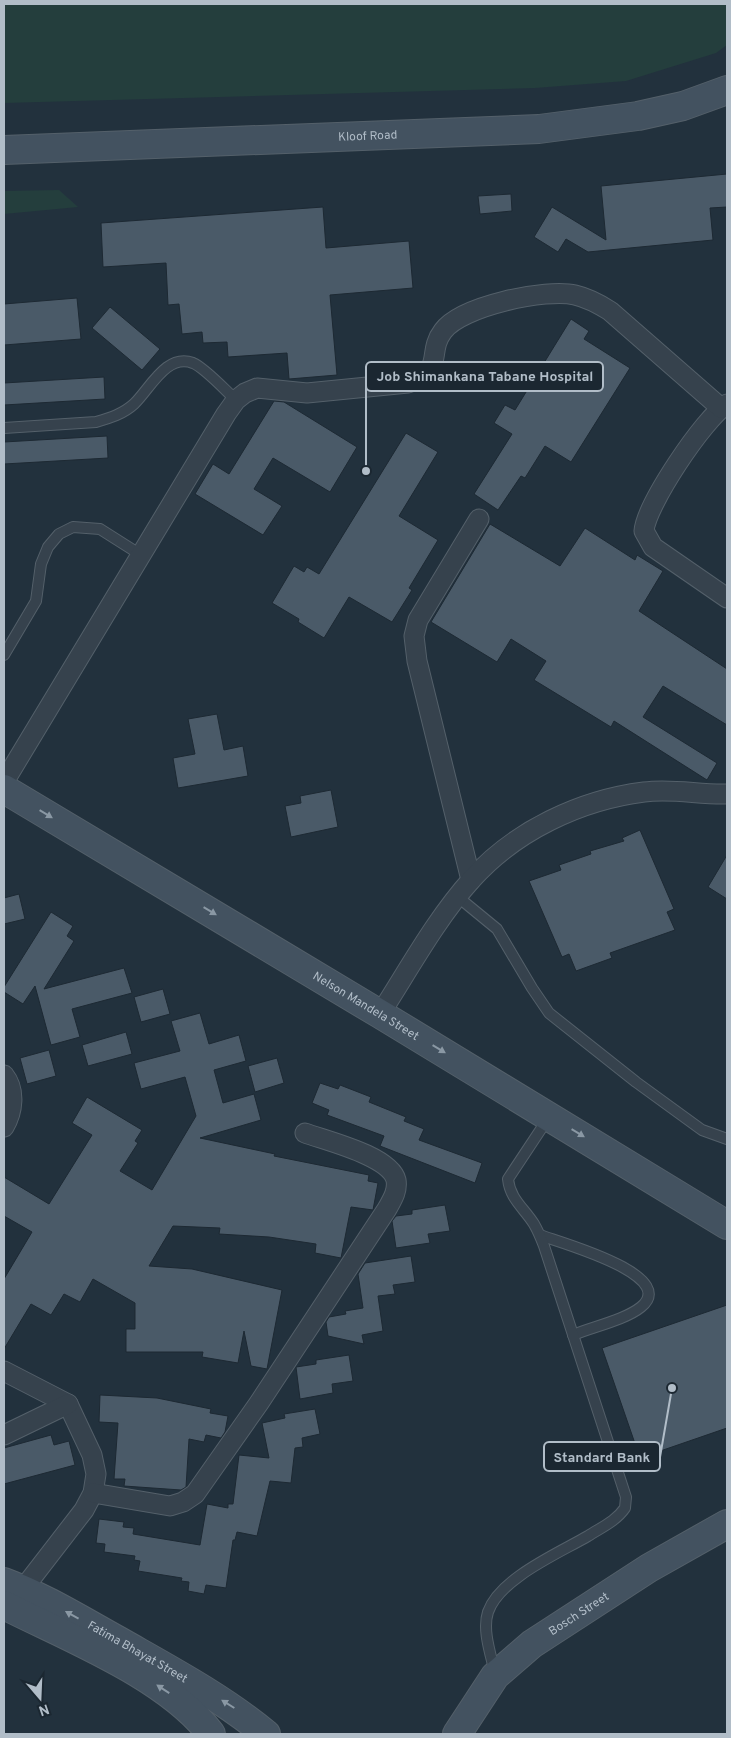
<svg xmlns="http://www.w3.org/2000/svg" width="731" height="1738" viewBox="0 0 731 1738" font-family="Overpass,sans-serif">
<rect width="100%" height="100%" fill="#22313d"/>
<g fill="#243e3d">
<path d="M 4,4 L 727,4 L 727,45 L 716,53 L 626,81 L 535,88 L 4,103 Z"/>
<path d="M 59,190 L 78,207 L 4,214 L 4,191 Z"/>
</g>
<g fill="#4a5a68" stroke="#1d2933">
<path d="M 727,174 L 727,207 L 710,208 L 713,240 L 588,252 L 566,239 L 558,252 L 534,237 L 552,207 L 606,240 L 601,186 Z"/>
<path d="M 511,194 L 512,211 L 480,214 L 478,196 Z"/>
<path d="M 323,207 L 326,248 L 409,241 L 413,288 L 330,295 L 337,375 L 289,379 L 287,353 L 228,357 L 227,342 L 203,343 L 202,332 L 182,334 L 179,304 L 168,305 L 166,263 L 103,267 L 101,223 Z"/>
<path d="M 77,298 L 81,339 L 4,345 L 4,304 Z"/>
<path d="M 110,307 L 160,349 L 142,370 L 92,328 Z"/>
<path d="M 571,319 L 589,331 L 584,339 L 630,368 L 571,462 L 545,446 L 525,478 L 521,476 L 498,510 L 474,494 L 512,434 L 494,423 L 505,405 L 515,410 Z"/>
<path d="M 104,377 L 105,399 L 4,405 L 4,383 Z"/>
<path d="M 274,401 L 284,402 L 357,447 L 330,492 L 273,458 L 254,489 L 282,506 L 263,535 L 195,494 L 213,464 L 229,474 Z"/>
<path d="M 406,433 L 438,452 L 399,516 L 438,540 L 409,588 L 412,590 L 392,622 L 349,597 L 324,638 L 298,622 L 299,619 L 272,603 L 294,566 L 304,572 L 307,567 L 319,574 Z"/>
<path d="M 107,436 L 108,458 L 4,464 L 4,442 Z"/>
<path d="M 490,524 L 560,566 L 585,528 L 635,560 L 637,555 L 663,571 L 639,611 L 727,669 L 727,725 L 663,686 L 643,717 L 717,763 L 707,780 L 614,721 L 611,727 L 534,680 L 546,661 L 511,639 L 497,662 L 431,622 Z"/>
<path d="M 217,714 L 224,750 L 243,746 L 248,776 L 178,788 L 173,758 L 195,754 L 188,719 Z"/>
<path d="M 331,790 L 338,827 L 291,837 L 285,806 L 301,803 L 300,796 Z"/>
<path d="M 640,830 L 674,909 L 667,912 L 675,930 L 610,953 L 612,958 L 576,971 L 569,954 L 562,957 L 529,881 L 561,870 L 559,865 L 591,854 L 590,851 L 624,841 L 622,838 Z"/>
<path d="M 727,855 L 727,899 L 708,887 Z"/>
<path d="M 19,894 L 25,919 L 4,924 L 4,898 Z"/>
<path d="M 51,912 L 73,926 L 67,936 L 74,941 L 44,989 L 124,968 L 132,993 L 72,1009 L 80,1037 L 51,1045 L 35,986 L 23,1004 L 4,992 L 4,987 Z"/>
<path d="M 163,989 L 170,1014 L 141,1022 L 134,997 Z"/>
<path d="M 200,1013 L 209,1044 L 239,1035 L 246,1061 L 214,1070 L 223,1103 L 254,1094 L 261,1120 L 200,1138 L 275,1154 L 274,1156 L 369,1175 L 368,1181 L 378,1183 L 373,1210 L 351,1207 L 341,1258 L 315,1253 L 316,1244 L 269,1237 L 219,1234 L 220,1228 L 173,1226 L 149,1266 L 192,1269 L 282,1290 L 267,1369 L 251,1366 L 244,1331 L 238,1363 L 202,1357 L 203,1352 L 126,1352 L 126,1329 L 135,1329 L 135,1303 L 93,1279 L 80,1302 L 64,1294 L 51,1315 L 31,1304 L 4,1349 L 4,1279 L 32,1232 L 4,1216 L 4,1177 L 49,1204 L 92,1135 L 72,1123 L 87,1097 L 142,1130 L 135,1141 L 138,1143 L 120,1171 L 152,1190 L 196,1116 L 185,1077 L 141,1089 L 134,1063 L 180,1051 L 171,1021 Z"/>
<path d="M 126,1032 L 132,1054 L 88,1066 L 82,1045 Z"/>
<path d="M 49,1050 L 56,1076 L 27,1084 L 20,1058 Z"/>
<path d="M 277,1058 L 284,1083 L 255,1092 L 248,1066 Z"/>
<path d="M 320,1083 L 338,1089 L 340,1085 L 371,1097 L 369,1102 L 406,1117 L 404,1121 L 424,1129 L 419,1140 L 482,1163 L 475,1183 L 380,1146 L 384,1136 L 327,1115 L 329,1110 L 312,1103 Z"/>
<path d="M 445,1205 L 450,1231 L 428,1234 L 430,1243 L 396,1248 L 392,1221 L 396,1216 L 412,1214 L 412,1210 Z"/>
<path d="M 411,1256 L 415,1282 L 393,1285 L 395,1294 L 378,1296 L 383,1331 L 362,1335 L 364,1344 L 328,1336 L 326,1322 L 329,1317 L 346,1314 L 345,1311 L 363,1308 L 358,1274 L 365,1263 Z"/>
<path d="M 727,1305 L 727,1428 L 640,1458 L 602,1348 Z"/>
<path d="M 349,1355 L 353,1381 L 332,1384 L 333,1393 L 300,1399 L 296,1367 L 316,1364 L 316,1360 Z"/>
<path d="M 100,1395 L 157,1398 L 211,1409 L 210,1413 L 228,1416 L 225,1432 L 221,1438 L 206,1435 L 204,1442 L 189,1439 L 186,1487 L 181,1490 L 124,1486 L 125,1479 L 114,1479 L 118,1423 L 99,1422 Z"/>
<path d="M 315,1409 L 320,1434 L 302,1438 L 303,1447 L 295,1448 L 291,1483 L 270,1481 L 257,1536 L 237,1532 L 235,1540 L 233,1540 L 226,1588 L 206,1585 L 204,1594 L 188,1591 L 189,1582 L 181,1581 L 182,1578 L 138,1571 L 140,1561 L 134,1560 L 135,1556 L 104,1552 L 105,1544 L 96,1543 L 99,1519 L 124,1522 L 123,1527 L 134,1528 L 133,1534 L 200,1545 L 207,1504 L 228,1508 L 228,1504 L 233,1504 L 239,1455 L 269,1458 L 262,1423 L 285,1418 L 284,1414 Z"/>
<path d="M 51,1435 L 54,1445 L 69,1441 L 75,1465 L 4,1484 L 4,1448 Z"/>
</g>
<g fill="none" stroke-linecap="round" stroke-linejoin="round">
<g stroke="#54606a" stroke-width="12">
<g id="lane">
<path d="M 4,428 L 96,422 C 110,418 123,414 134,404 C 150,389 166,353 193,363 C 205,368 225,390 236,400"/>
<path d="M 4,655 L 36,601 L 41,564 L 48,547 L 59,534 L 73,527 L 100,529 L 141,555"/>
<path d="M 458,897 L 497,929 L 532,988 L 549,1013 L 636,1082 L 702,1130 L 727,1139"/>
<path d="M 540,1235 C 558,1242 680,1275 641,1307 C 625,1320 592,1327 573,1335"/>
<path d="M 495,1673 C 491,1655 482,1630 488,1612 C 500,1578 559,1553 588,1536 C 602,1527 616,1521 625,1508 L 626,1497 L 544,1246 C 541,1238 538,1231 534,1224 C 524,1208 510,1199 508,1179 L 549,1117"/>
</g>
</g>
<g stroke="#54606a" stroke-width="21">
<g id="street">
<path d="M 727,404 C 704,418 646,505 644,531 L 653,547 L 727,598"/>
<path d="M 4,782 L 226,414 L 236,400 L 245,393 L 257,388 L 307,393 L 408,383 C 446,372 426,353 443,331 C 461,306 547,288 575,295 C 588,298 599,304 610,311 L 721,408"/>
<path d="M 471,880 L 417,661 L 414,636 L 418,620 L 479,519"/>
<path d="M 380,1014 C 409,969 436,919 472,879 C 515,831 580,800 644,792 C 672,788 700,795 727,794"/>
<path d="M 4,1075 C 16,1090 13,1112 4,1127"/>
<path d="M 4,1371 L 68,1404 L 92,1455 L 96,1474 L 93,1493 L 84,1510 L 23,1589"/>
<path d="M 4,1435 L 68,1404"/>
<path d="M 93,1493 L 170,1506 L 183,1502 L 195,1494 L 259,1403 L 387,1209 C 392,1200 398,1191 396,1180 C 390,1156 327,1141 305,1133"/>
</g>
</g>
<g stroke="#54606a" stroke-width="30">
<g id="secondary">
<path id="s1" d="M 4,150 L 539,129 L 638,116 L 683,106 L 727,90"/>
<path id="s2" d="M 4,789 L 380,1014 L 727,1225"/>
<path id="s3" d="M 4,1582 C 44,1597 81,1620 119,1641 C 170,1670 221,1697 266,1734"/>
<path d="M 4,1605 C 69,1638 167,1676 211,1734"/>
<path id="s4" d="M 457,1734 L 495,1676 L 532,1644 L 649,1568 L 727,1524"/>
</g>
</g>
<use href="#lane" stroke="#36424d" stroke-width="10"/>
<use href="#street" stroke="#36424d" stroke-width="19"/>
<use href="#secondary" stroke="#435260" stroke-width="28"/>
</g>
<defs><path id="oneway-solid" d="M-6-.8H1V-3.2L6.5 0L1 3.2V.8H-6Z" transform="scale(1.25)"/></defs>
<g fill="#8a98a4">
<use href="#oneway-solid" transform="translate(46 814) rotate(31)"/>
<use href="#oneway-solid" transform="translate(210 911) rotate(31)"/>
<use href="#oneway-solid" transform="translate(439 1049) rotate(31)"/>
<use href="#oneway-solid" transform="translate(578 1133) rotate(31)"/>
<use href="#oneway-solid" transform="translate(72 1615) rotate(-151)"/>
<use href="#oneway-solid" transform="translate(163 1689) rotate(-147)"/>
<use href="#oneway-solid" transform="translate(228 1704) rotate(-148)"/>
</g>
<g text-anchor="middle" stroke-width="4" stroke-linejoin="round" paint-order="stroke">
<g font-size="12" fill="#b1bdc8" stroke="#1b2731">
<text dy="4" stroke="none"><textPath href="#s1" startOffset="364">Kloof Road</textPath></text>
<text dy="4" stroke="none"><textPath href="#s2" startOffset="422">Nelson Mandela Street</textPath></text>
<text dy="4" stroke="none"><textPath href="#s4" startOffset="174">Bosch Street</textPath></text>
<text dy="4" stroke="none"><textPath href="#s3" startOffset="151">Fatima Bhayat Street</textPath></text>
</g>
</g>
<path fill="none" stroke="#b1bdc8" stroke-width="2" d="M366 471L366 376M672 1388L660 1457"/>
<g fill="#b1bdc8" stroke="#1b2731" stroke-width="2">
<circle cx="366" cy="471" r="5"/>
<circle cx="672" cy="1388" r="5"/>
</g>
<g fill="#1b2731" stroke="#b1bdc8" stroke-width="2">
<rect x="366" y="362" width="237" height="29" rx="5"/>
<rect x="544" y="1442" width="116" height="29" rx="5"/>
</g>
<g font-size="14" text-anchor="middle" font-weight="bold" fill="#b1bdc8">
<text x="485" y="381">Job Shimankana Tabane Hospital</text>
<text x="602" y="1462">Standard Bank</text>
</g>
<rect width="731" height="1738" fill="none" stroke="#b1bdc8" stroke-width="10"/>
<g transform="translate(40 1698) rotate(161)" stroke="#1b2731" stroke-width="4" paint-order="stroke">
<path d="M0-4L9 19L0 12L-9 19Z" fill="#b1bdc8"/>
<text y="-8" font-size="14" font-weight="bold" text-anchor="middle" fill="#b1bdc8">N</text>
</g>
</svg>
